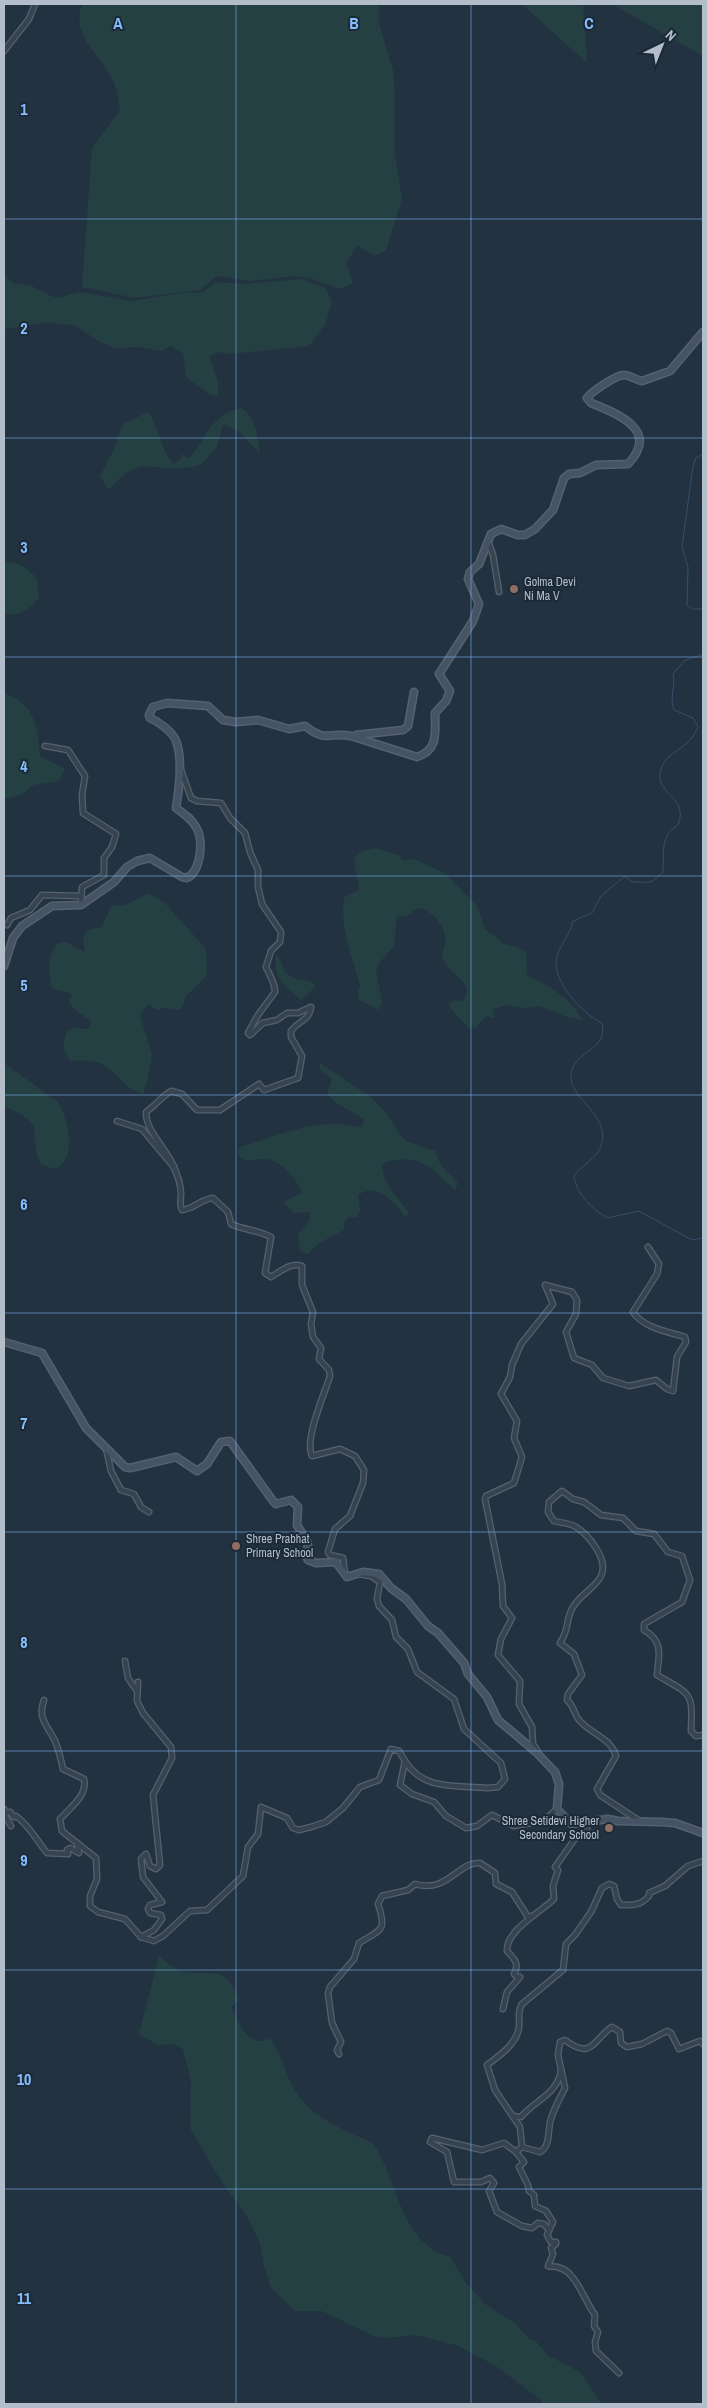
<svg xmlns="http://www.w3.org/2000/svg" width="707" height="2408" viewBox="0 0 707 2408" font-family="'Archivo Narrow',sans-serif">
<rect width="100%" height="100%" fill="#233241"/>
<g fill="#254042">
<path d="M 82,4 L 379,4 L 379,23 L 394,74 L 395,154 L 402,199 L 386,250 L 375,256 L 357,246 L 346,263 L 353,283 L 340,289 L 310,278 L 293,276 L 249,281 L 217,276 L 200,290 L 135,298 L 82,287 L 92,148 L 120,110 C 118,100 117,88 112,79 C 99,52 71,38 82,4 Z"/>
<path d="M 522,4 L 583,4 L 587,63 Z"/>
<path d="M 612,4 L 703,4 L 703,56 Z"/>
<path d="M 4,275 L 15,284 L 30,285 L 51,296 L 58,298 L 80,292 L 132,301 L 187,292 L 202,293 L 216,282 L 247,284 L 301,279 L 325,288 L 332,301 L 326,323 L 309,346 L 230,354 L 220,352 L 209,356 L 218,382 L 218,396 L 209,394 L 186,377 L 183,353 L 171,346 L 161,351 L 138,347 L 115,348 L 100,342 L 76,326 L 48,322 L 4,329 Z"/>
<path d="M 241,408 C 256,415 258,440 260,454 C 248,443 240,427 223,425 L 216,449 C 209,453 205,464 197,466 C 183,469 169,469 155,467 C 151,467 147,466 143,466 C 133,467 114,481 109,490 L 100,476 L 113,451 L 123,424 L 148,412 C 161,430 159,448 174,464 L 181,459 L 181,454 L 189,458 C 209,437 208,416 241,408 Z"/>
<path d="M 4,561 L 19,564 L 34,575 L 37,580 L 39,597 C 31,610 18,617 4,613 Z"/>
<path d="M 4,694 C 35,702 38,729 40,756 L 65,769 L 58,781 L 33,785 L 21,795 L 4,799 Z"/>
<path d="M 375,848 L 398,855 L 403,860 L 415,859 L 444,873 L 477,906 L 485,929 L 504,944 L 520,948 L 526,952 L 527,975 C 548,986 572,998 582,1020 L 567,1017 L 539,1006 L 524,1008 L 508,1005 L 493,1009 L 493,1018 L 486,1016 L 476,1028 L 468,1028 L 448,1005 L 454,1000 L 462,1001 C 478,983 450,976 444,961 C 440,954 444,950 445,942 C 447,927 432,910 418,908 L 405,917 L 397,916 L 394,946 L 379,963 L 376,970 L 382,1002 L 379,1010 L 359,1000 L 358,992 L 360,985 C 353,958 338,924 345,896 L 359,890 C 358,866 343,854 375,848 Z"/>
<path d="M 149,893 L 165,903 L 206,949 L 207,975 L 186,996 L 181,1010 L 165,1008 L 157,1010 L 149,1004 L 140,1015 L 152,1055 L 148,1078 L 143,1094 C 122,1087 123,1079 109,1068 C 98,1060 83,1060 70,1061 L 63,1048 L 66,1033 L 72,1028 L 88,1029 L 92,1022 L 73,1008 L 69,1001 L 72,994 C 65,990 59,992 52,988 C 48,973 47,954 58,943 L 66,942 L 85,952 L 83,937 L 88,930 L 102,927 L 111,906 L 125,905 Z"/>
<path d="M 276,954 C 282,960 281,965 285,972 C 290,979 304,980 312,982 L 315,987 L 301,1000 C 284,982 273,982 276,954 Z"/>
<path d="M 4,1063 L 58,1102 C 68,1119 79,1160 54,1169 L 41,1164 C 25,1132 53,1127 4,1106 Z"/>
<path d="M 320,1063 L 372,1098 L 388,1115 L 400,1135 L 406,1141 L 435,1151 L 441,1166 L 458,1183 L 455,1190 C 430,1167 418,1151 382,1164 C 382,1183 397,1198 409,1212 L 406,1218 C 395,1203 378,1181 358,1195 L 360,1210 L 357,1217 L 349,1217 L 344,1222 L 344,1230 L 319,1243 L 308,1254 L 300,1251 L 298,1235 L 310,1219 L 309,1212 L 294,1213 L 283,1202 L 303,1192 C 293,1176 280,1157 258,1159 C 246,1160 247,1164 237,1154 L 240,1147 C 286,1134 312,1117 362,1127 L 364,1120 C 352,1110 335,1105 327,1094 L 332,1079 L 320,1070 Z"/>
<path d="M 159,1956 C 165,1961 173,1969 182,1971 C 213,1979 223,1960 239,2000 L 231,2007 C 238,2022 250,2051 270,2038 C 287,2062 285,2084 308,2107 C 320,2118 340,2128 354,2135 C 363,2139 370,2139 376,2148 C 399,2186 401,2243 450,2257 L 466,2283 L 485,2304 L 516,2324 L 529,2339 L 536,2341 L 547,2355 L 580,2372 L 602,2404 L 543,2404 L 541,2400 L 496,2366 L 456,2345 L 416,2335 L 386,2338 L 374,2336 L 322,2311 L 295,2311 L 271,2288 L 264,2266 L 260,2243 L 249,2220 L 218,2176 L 190,2128 L 191,2082 L 183,2049 L 174,2044 L 158,2045 L 139,2034 Z"/>
</g>
<g fill="none" stroke-linecap="round" stroke-linejoin="round">
<g stroke="#364f69" stroke-width="1">
<path d="M 703,454 L 696,458 L 693,466 L 682,547 L 688,567 L 687,605 L 693,609 L 703,609"/>
<path d="M 703,654 L 684,661 L 673,674 C 676,686 669,697 674,710 L 693,718 L 698,727 C 695,733 692,739 687,743 C 676,753 662,757 660,774 C 657,794 689,798 678,825 C 660,835 664,853 663,872 C 649,887 647,881 631,882 L 627,877 L 624,877 L 601,896 L 592,913 L 573,921 C 570,935 561,943 557,956 C 550,979 582,1014 602,1023 C 609,1051 573,1050 571,1075 C 568,1098 612,1115 601,1146 C 596,1160 582,1164 574,1176 C 577,1196 591,1207 607,1218 L 639,1211 L 692,1240 L 703,1238"/>
</g>
<g stroke="#55616e" stroke-width="7">
<g id="street">
<path d="M 4,51 L 29,19 L 35,4"/>
<path d="M 488,541 L 493,555 L 499,592"/>
<path d="M 45,746 L 68,750 L 85,776 L 82,795 L 83,813 L 116,834 L 112,847 L 104,858 L 104,875 L 82,887 L 81,905"/>
<path d="M 7,925 L 11,918 L 30,910 L 42,895 L 80,896"/>
<path d="M 117,1121 L 142,1129 L 173,1166 C 177,1174 181,1185 181,1194 C 181,1201 179,1203 182,1210 C 194,1209 201,1199 213,1198 L 228,1212 L 231,1224 C 244,1230 258,1230 271,1237 L 265,1273 L 271,1277 C 281,1271 291,1262 302,1266 L 302,1285 L 313,1312 L 311,1324 L 313,1337 L 321,1348 L 319,1359 L 329,1370 L 330,1376 C 324,1395 304,1440 312,1456 L 340,1449 L 355,1456 L 364,1470 L 363,1483 L 350,1516 L 335,1529 L 328,1552 L 330,1555 L 343,1558 L 345,1574"/>
<path d="M 176,1172 C 170,1151 145,1132 146,1112 C 156,1105 161,1097 171,1091 L 182,1094 L 197,1110 L 220,1110 L 259,1084 L 264,1090 L 267,1089 L 298,1078 L 302,1056 L 291,1037 L 291,1031 C 297,1022 310,1020 311,1007 L 298,1013 L 287,1013 L 277,1020 L 263,1023 L 250,1035 L 248,1033 L 258,1015 L 275,992 C 275,983 270,976 266,967 L 271,951 L 280,942 L 281,932 L 262,904 L 258,887 L 258,870 L 250,852 L 245,833 L 230,818 L 221,803 L 197,801 L 191,798 L 181,770"/>
<path d="M 106,1448 L 111,1471 L 121,1490 L 134,1494 L 141,1507 L 149,1512"/>
<path d="M 358,1574 L 371,1576 L 380,1582 L 377,1599 L 379,1606 L 392,1620 L 396,1637 L 408,1649 L 417,1672 L 454,1699 L 464,1729 L 501,1763 L 505,1779 L 498,1787 L 488,1788 C 457,1785 423,1791 405,1761"/>
<path d="M 125,1661 L 128,1678 L 137,1691"/>
<path d="M 138,1682 L 137,1701 L 143,1713 L 171,1747 L 172,1758 L 153,1795 L 160,1865 L 156,1869 L 150,1866 L 146,1854 L 141,1859 L 143,1877 L 162,1902 L 150,1905 L 148,1909 L 150,1913 L 161,1915 L 162,1919 L 154,1930 L 141,1937"/>
<path d="M 44,1700 C 37,1719 48,1726 55,1741 C 59,1750 61,1760 63,1769 L 84,1779 C 88,1795 70,1808 60,1819 L 62,1831 L 96,1858 L 97,1879 L 90,1896 L 90,1906 L 98,1912 L 125,1919 L 141,1937 L 154,1941 L 163,1936 L 190,1911 L 207,1910 L 243,1876 L 248,1847 L 258,1834 L 261,1807 L 287,1818 L 293,1828 L 299,1830 L 311,1827 L 326,1822 L 343,1808 L 360,1787 L 379,1780 L 391,1749 L 399,1751 L 405,1761 L 400,1785 L 412,1794 L 434,1802 L 446,1816 L 466,1828 L 477,1826 L 492,1815 L 514,1826 L 543,1821 L 557,1809"/>
<path d="M 537,1750 L 533,1744 L 532,1727 L 519,1704 L 520,1681 L 498,1655 L 501,1639 L 512,1618 L 503,1606 L 502,1584 L 485,1499 L 486,1496 L 514,1483 L 522,1457 L 514,1438 L 517,1421 L 501,1394 L 510,1377 L 512,1365 L 521,1344 L 553,1304 L 545,1285 L 572,1292 L 577,1300 L 576,1314 L 566,1332 L 574,1358 L 592,1365 L 603,1378 L 629,1386 L 656,1380 L 667,1389 L 673,1391 L 677,1357 L 686,1342 L 685,1337 C 669,1332 643,1328 633,1312 L 657,1274 L 659,1264 L 648,1247"/>
<path d="M 4,1809 L 6,1813 L 10,1812 L 14,1817 L 16,1816 C 30,1826 36,1840 47,1853 L 68,1854 L 67,1850 L 70,1848 L 79,1853 L 77,1843"/>
<path d="M 4,1814 L 11,1826"/>
<path d="M 641,1822 L 600,1795 L 597,1789 L 616,1756 C 610,1737 592,1735 579,1720 C 574,1714 574,1706 567,1700 L 568,1694 L 582,1675 L 574,1654 L 560,1643 C 570,1629 565,1620 573,1607 C 580,1595 597,1586 601,1576 C 609,1560 589,1535 576,1527 C 570,1523 561,1523 554,1521 L 548,1512 L 549,1502 L 562,1491 L 573,1499 L 584,1502 L 601,1515 L 623,1518 L 636,1531 L 654,1534 L 668,1552 L 682,1556 L 690,1580 L 682,1602 L 644,1624 L 644,1630 C 664,1642 659,1655 657,1675 C 691,1695 693,1691 691,1731 L 696,1736 L 703,1735"/>
<path d="M 503,2009 L 507,1992 L 520,1977 L 517,1977 L 514,1974 C 520,1963 514,1959 507,1951 C 506,1930 541,1912 554,1899 L 553,1886 L 558,1870 L 555,1867 L 577,1836 L 587,1832 L 587,1823"/>
<path d="M 339,2054 L 337,2050 L 341,2042 L 332,2023 L 328,1993 L 330,1987 L 354,1959 L 359,1943 C 382,1929 387,1931 378,1904 L 382,1896 L 408,1890 L 415,1884 C 447,1894 459,1861 480,1863 L 495,1873 L 496,1884 L 512,1892 L 528,1917 L 532,1916"/>
<path d="M 513,2116 L 521,2117 C 535,2100 558,2094 561,2070"/>
<path d="M 522,2147 L 540,2152 C 550,2147 548,2132 550,2122 C 553,2110 559,2100 565,2088 L 558,2055 L 560,2042 L 565,2040 C 593,2061 593,2039 612,2027 L 620,2032 L 621,2043 L 627,2047 L 642,2044 L 667,2031 L 671,2033 L 679,2049 L 700,2041 L 703,2044"/>
<path d="M 516,2152 L 522,2147 L 520,2127 L 495,2090 L 487,2065 C 499,2056 517,2044 519,2027 C 520,2018 517,2012 522,2004 L 563,1970 L 566,1944 L 575,1935 L 591,1912 L 602,1888 L 609,1884 L 614,1886 L 617,1899 L 621,1905 C 633,1905 640,1906 649,1896 L 649,1893 L 665,1886 L 688,1866 L 703,1861"/>
<path d="M 548,2229 L 544,2224 L 538,2223 L 532,2228 L 522,2226 L 497,2212 L 489,2191 L 494,2183 L 490,2178 L 481,2182 L 454,2182 L 447,2152 L 430,2142 L 432,2138 L 482,2150 L 504,2143 L 516,2152 L 524,2162 L 519,2167 L 528,2185 L 529,2191 L 534,2195 L 535,2206 L 546,2211 L 553,2222 L 547,2235 L 551,2242 L 556,2242 L 556,2244 L 551,2248 L 553,2254 L 548,2266 C 553,2267 556,2266 560,2268 C 576,2272 585,2302 595,2315 L 594,2326 L 598,2332 L 595,2342 L 596,2351 L 619,2373"/>
</g>
</g>
<g stroke="#55616e" stroke-width="9">
<g id="secondary">
<path d="M 356,735 L 403,730 L 408,726 L 414,692"/>
<path d="M 4,966 L 13,938 L 22,926 L 52,906 L 81,905 L 114,882 L 127,867 L 137,861 L 150,858 L 182,877 L 187,878 C 201,871 204,840 196,827 C 191,818 184,814 176,808 C 179,791 183,758 176,741 C 173,732 159,722 150,718 L 149,715 L 153,707 L 167,703 L 208,706 L 223,720 L 236,722 L 258,720 L 289,729 L 305,726 C 328,744 329,731 351,736 L 417,757 C 439,750 435,732 435,713 L 446,701 L 450,691 L 439,674 L 473,621 L 479,604 L 468,579 L 470,572 L 479,564 L 491,534 L 501,529 L 518,535 L 525,535 L 535,529 L 553,510 L 564,478 L 569,474 L 580,473 L 596,465 L 628,464 C 660,430 618,414 591,403 L 587,398 C 591,392 616,375 624,375 C 629,375 637,380 642,381 L 670,371 L 703,332"/>
<path d="M 4,1342 L 42,1353 L 86,1428 L 125,1467 L 130,1468 L 176,1457 L 197,1471 L 207,1464 L 221,1442 L 230,1441 L 273,1501 L 276,1504 L 291,1500 L 298,1507 L 297,1525 L 307,1541 L 308,1546 L 306,1555 L 308,1560 L 316,1563 L 336,1562 L 347,1577 L 363,1572 L 379,1574 L 391,1588 L 406,1599 L 428,1626 L 438,1633 L 464,1663 L 468,1674 L 487,1697 L 498,1720 L 536,1752 L 555,1772 L 559,1784 L 557,1809 L 571,1824 L 608,1819 L 618,1821 L 660,1822 L 675,1823 L 703,1833"/>
</g>
</g>
<use href="#street" stroke="#374450" stroke-width="4.5"/>
<use href="#secondary" stroke="#455364" stroke-width="6"/>
</g>
<path fill="none" stroke="#85bdff" stroke-width="1" stroke-opacity="0.55" d="M 236,4 L 236,2404M 471,4 L 471,2404M 4,219 L 703,219M 4,438 L 703,438M 4,657 L 703,657M 4,876 L 703,876M 4,1095 L 703,1095M 4,1313 L 703,1313M 4,1532 L 703,1532M 4,1751 L 703,1751M 4,1970 L 703,1970M 4,2189 L 703,2189"/>
<g fill="#8d6e63" stroke="#1c2936" stroke-width="2">
<circle cx="514" cy="589" r="5"/>
<circle cx="236" cy="1546" r="5"/>
<circle cx="609" cy="1828" r="5"/>
</g>
<g text-anchor="middle" stroke-width="4" stroke-linejoin="round" paint-order="stroke">
<g font-size="12" fill="#b4becb" stroke="#1c2936" text-anchor="start">
<text x="524" y="586">Golma Devi<tspan x="524" dy="14">Ni Ma V</tspan></text>
<text x="246" y="1543">Shree Prabhat<tspan x="246" dy="14">Primary School</tspan></text>
<text x="599" y="1825" text-anchor="end">Shree Setidevi Higher<tspan x="599" dy="14">Secondary School</tspan></text>
</g>
</g>
<g font-size="16" text-anchor="middle" font-weight="bold" fill="#85bdff" stroke="#1c2936" stroke-width="4" stroke-linejoin="round" paint-order="stroke">
<text x="118" y="29">A</text>
<text x="354" y="29">B</text>
<text x="589" y="29">C</text>
<text x="24" y="115">1</text>
<text x="24" y="334">2</text>
<text x="24" y="553">3</text>
<text x="24" y="772">4</text>
<text x="24" y="991">5</text>
<text x="24" y="1210">6</text>
<text x="24" y="1429">7</text>
<text x="24" y="1648">8</text>
<text x="24" y="1866">9</text>
<text x="24" y="2085">10</text>
<text x="24" y="2304">11</text>
</g>
<rect width="707" height="2408" fill="none" stroke="#b4becb" stroke-width="10"/>
<g transform="translate(662 45) rotate(43)" stroke="#1c2936" stroke-width="4" paint-order="stroke">
<path d="M0-4L9 19L0 12L-9 19Z" fill="#b4becb"/>
<text y="-8" font-size="14" font-weight="bold" text-anchor="middle" fill="#b4becb">N</text>
</g>
</svg>
